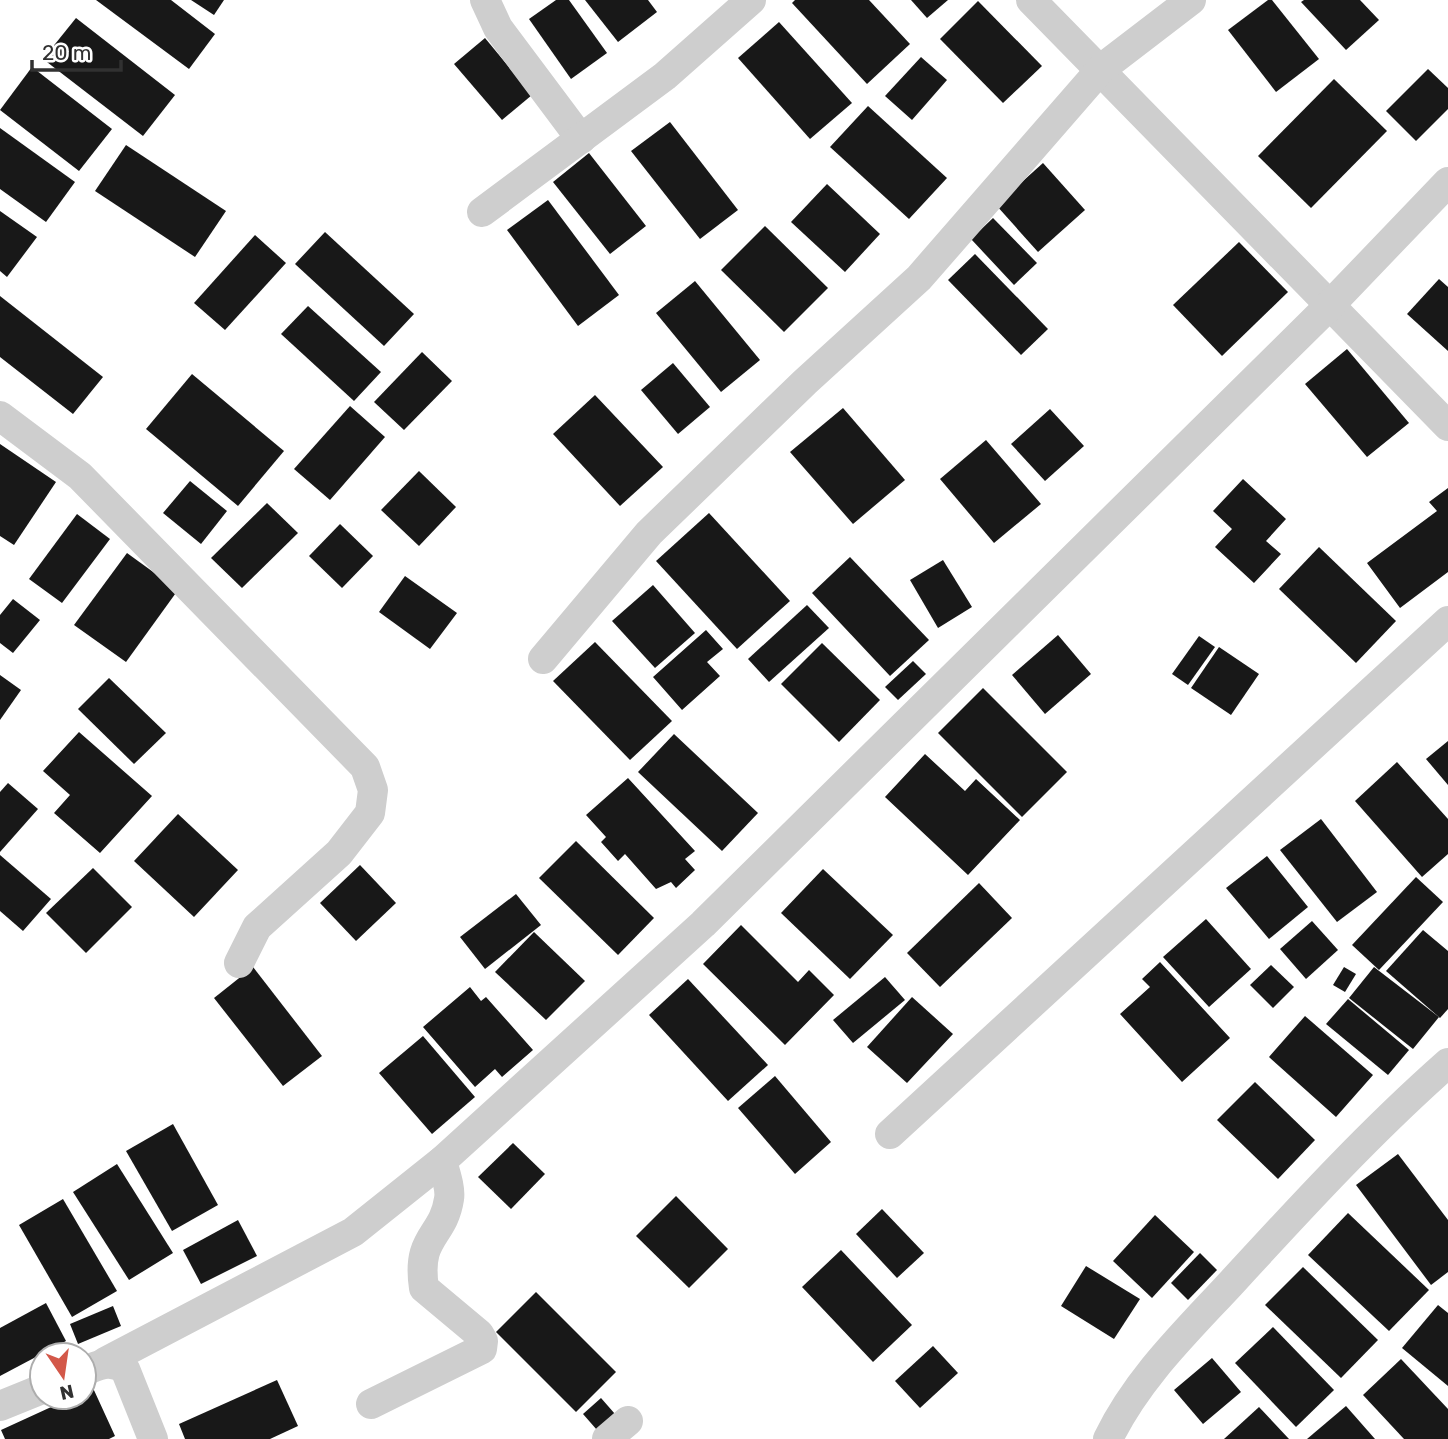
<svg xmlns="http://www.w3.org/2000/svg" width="1448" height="1439" viewBox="0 0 1448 1439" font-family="Rubik,sans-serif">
<rect width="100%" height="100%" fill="#fff"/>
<g fill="#181818">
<path d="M 96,0 L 171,0 L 215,34 L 189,69 Z"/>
<path d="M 191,0 L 224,0 L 214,15 Z"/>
<path d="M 556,0 L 569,0 L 607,53 L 571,79 L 529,19 Z"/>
<path d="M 585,0 L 648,0 L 657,12 L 618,42 Z"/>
<path d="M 795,0 L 869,0 L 910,44 L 867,84 L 792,3 Z"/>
<path d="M 911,0 L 948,0 L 927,18 Z"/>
<path d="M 1268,0 L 1272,0 L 1319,59 L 1276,92 L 1228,30 Z"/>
<path d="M 1304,0 L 1360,0 L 1379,20 L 1346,50 L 1301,2 Z"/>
<path d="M 978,1 L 1042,66 L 1003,103 L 940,39 Z"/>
<path d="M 76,18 L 175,95 L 143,136 L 43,59 Z"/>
<path d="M 779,22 L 852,103 L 810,139 L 738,58 Z"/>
<path d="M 485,38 L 532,95 L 502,120 L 454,64 Z"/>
<path d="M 921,57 L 947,80 L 912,120 L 885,96 Z"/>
<path d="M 32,67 L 112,129 L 79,171 L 0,110 Z"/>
<path d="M 1428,69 L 1448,88 L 1448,109 L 1416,141 L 1386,111 Z"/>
<path d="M 1334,79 L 1387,131 L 1311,208 L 1258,156 Z"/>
<path d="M 868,106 L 947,178 L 909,219 L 830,147 Z"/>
<path d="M 670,122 L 738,210 L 700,239 L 631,151 Z"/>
<path d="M 0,128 L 75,182 L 46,222 L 0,189 Z"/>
<path d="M 126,145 L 226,211 L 195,257 L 95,191 Z"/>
<path d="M 589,153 L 646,226 L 610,254 L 553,182 Z"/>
<path d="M 1043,163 L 1085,210 L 1038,252 L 996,205 Z"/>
<path d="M 827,184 L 880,234 L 845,272 L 791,222 Z"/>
<path d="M 548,200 L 619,295 L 578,326 L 507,230 Z"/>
<path d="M 0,211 L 37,237 L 7,277 L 0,271 Z"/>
<path d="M 993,218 L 1037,263 L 1014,285 L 971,239 Z"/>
<path d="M 765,226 L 828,288 L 784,332 L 721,270 Z"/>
<path d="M 325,232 L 414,314 L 384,346 L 295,264 Z"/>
<path d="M 255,235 L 286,263 L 225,330 L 194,303 Z"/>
<path d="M 1239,242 L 1288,292 L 1222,356 L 1173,305 Z"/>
<path d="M 975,254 L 1048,329 L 1021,355 L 948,280 Z"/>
<path d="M 1439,279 L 1448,287 L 1448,351 L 1407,314 Z"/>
<path d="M 695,281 L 760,360 L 721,392 L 656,313 Z"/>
<path d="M 0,296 L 103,377 L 73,414 L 0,357 Z"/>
<path d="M 308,306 L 381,372 L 354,401 L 281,334 Z"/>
<path d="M 1347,349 L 1409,423 L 1367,457 L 1305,384 Z"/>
<path d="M 422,352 L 452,381 L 404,430 L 374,402 Z"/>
<path d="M 673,363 L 710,407 L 678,434 L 641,390 Z"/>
<path d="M 192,374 L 284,451 L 238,506 L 146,429 Z"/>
<path d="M 595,395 L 663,467 L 620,506 L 553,434 Z"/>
<path d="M 350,406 L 385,437 L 330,500 L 294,469 Z"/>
<path d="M 843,408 L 905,480 L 853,524 L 790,452 Z"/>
<path d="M 1050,409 L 1084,446 L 1045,481 L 1011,444 Z"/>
<path d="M 986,440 L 1041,504 L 994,543 L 940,479 Z"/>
<path d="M 0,444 L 56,482 L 14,545 L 0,536 Z"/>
<path d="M 419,471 L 456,507 L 419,546 L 381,510 Z"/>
<path d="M 1243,479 L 1286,519 L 1266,541 L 1281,554 L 1254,583 L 1215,547 L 1232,529 L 1213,511 Z"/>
<path d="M 190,481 L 227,511 L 201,544 L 163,513 Z"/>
<path d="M 1448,488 L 1448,572 L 1400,608 L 1367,563 L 1437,511 L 1429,502 Z"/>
<path d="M 267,503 L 298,533 L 242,588 L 211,558 Z"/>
<path d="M 709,513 L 790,601 L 737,649 L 656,561 Z"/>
<path d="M 77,514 L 110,539 L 62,603 L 29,579 Z"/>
<path d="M 340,524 L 373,556 L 342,588 L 309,556 Z"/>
<path d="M 1319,547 L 1396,621 L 1356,663 L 1279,589 Z"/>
<path d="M 127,553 L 178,590 L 126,662 L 74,625 Z"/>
<path d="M 850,557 L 929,640 L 890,676 L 812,593 Z"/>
<path d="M 943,560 L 972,607 L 938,628 L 910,580 Z"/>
<path d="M 405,576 L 457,613 L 430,649 L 379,612 Z"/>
<path d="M 653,585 L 695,633 L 655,668 L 612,621 Z"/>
<path d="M 13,599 L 40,620 L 13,653 L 0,643 L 0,615 Z"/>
<path d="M 807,605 L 829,628 L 769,682 L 748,659 Z"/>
<path d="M 706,630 L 723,649 L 707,662 L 720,676 L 682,710 L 653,677 Z"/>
<path d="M 1058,635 L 1091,674 L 1045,714 L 1012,675 Z"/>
<path d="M 1199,636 L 1215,647 L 1188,685 L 1172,674 Z"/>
<path d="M 595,642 L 672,721 L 630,760 L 553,681 Z"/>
<path d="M 822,643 L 880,700 L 839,742 L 781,684 Z"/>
<path d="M 1219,647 L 1259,674 L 1231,715 L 1191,688 Z"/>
<path d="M 913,661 L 926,674 L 898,700 L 885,687 Z"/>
<path d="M 0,675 L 21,690 L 0,720 Z"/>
<path d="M 109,678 L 166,733 L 134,764 L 78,709 Z"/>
<path d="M 983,688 L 1067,772 L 1022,817 L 938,733 Z"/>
<path d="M 79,732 L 152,796 L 100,853 L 54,813 L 70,795 L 43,771 Z"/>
<path d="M 674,734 L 758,813 L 722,851 L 638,772 Z"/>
<path d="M 1448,741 L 1448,785 L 1426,759 Z"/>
<path d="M 925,754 L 965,791 L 976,779 L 1020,820 L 968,875 L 885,797 Z"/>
<path d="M 1397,762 L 1448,819 L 1448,854 L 1422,877 L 1355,801 Z"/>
<path d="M 628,778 L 695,851 L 685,859 L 695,870 L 676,888 L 671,882 L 656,889 L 625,854 L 618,861 L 601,842 L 606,837 L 586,815 Z"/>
<path d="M 8,783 L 38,809 L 0,852 L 0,792 Z"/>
<path d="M 178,814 L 238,870 L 194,917 L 134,861 Z"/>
<path d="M 1321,819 L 1377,892 L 1337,922 L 1280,850 Z"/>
<path d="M 576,841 L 654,918 L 618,955 L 539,878 Z"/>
<path d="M 0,855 L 51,899 L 23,931 L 0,911 Z"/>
<path d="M 1267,856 L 1308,907 L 1269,939 L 1226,888 Z"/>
<path d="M 360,865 L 396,903 L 356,941 L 320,903 Z"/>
<path d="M 93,868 L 132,907 L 86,953 L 46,913 Z"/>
<path d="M 823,869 L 893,935 L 850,979 L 781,913 Z"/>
<path d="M 1416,877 L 1443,902 L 1379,970 L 1352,945 Z"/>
<path d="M 979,883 L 1012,918 L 940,987 L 907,953 Z"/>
<path d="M 516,894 L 541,925 L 485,969 L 460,937 Z"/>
<path d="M 1206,919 L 1251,969 L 1209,1007 L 1163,957 Z"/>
<path d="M 1312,921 L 1338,950 L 1306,979 L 1280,949 Z"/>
<path d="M 741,925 L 798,982 L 809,970 L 834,995 L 785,1045 L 703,964 Z"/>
<path d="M 1423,930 L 1448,951 L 1448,1009 L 1440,1018 L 1386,971 Z"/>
<path d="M 534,932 L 585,981 L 546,1020 L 495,972 Z"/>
<path d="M 1160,962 L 1230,1038 L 1182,1082 L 1120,1014 L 1150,987 L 1142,979 Z"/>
<path d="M 1271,965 L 1294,987 L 1273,1008 L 1250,985 Z"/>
<path d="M 253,967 L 322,1056 L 283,1086 L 214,998 Z"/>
<path d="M 1344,967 L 1356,974 L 1345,992 L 1333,985 Z"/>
<path d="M 1374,967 L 1439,1017 L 1413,1049 L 1349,998 Z"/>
<path d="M 885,977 L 905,1000 L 853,1043 L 833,1020 Z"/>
<path d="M 688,979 L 768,1065 L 728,1101 L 649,1015 Z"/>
<path d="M 470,987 L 481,1001 L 486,997 L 533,1050 L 502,1077 L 495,1069 L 475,1087 L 423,1027 Z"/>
<path d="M 912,997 L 953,1034 L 907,1083 L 867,1047 Z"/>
<path d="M 1348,999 L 1409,1050 L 1388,1075 L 1326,1024 Z"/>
<path d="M 1305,1016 L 1373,1075 L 1336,1117 L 1269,1057 Z"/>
<path d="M 423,1036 L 475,1097 L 432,1134 L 379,1073 Z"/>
<path d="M 775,1076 L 831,1142 L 795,1174 L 738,1108 Z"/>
<path d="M 1255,1082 L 1315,1140 L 1278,1179 L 1217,1120 Z"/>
<path d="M 173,1124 L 218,1205 L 172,1231 L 126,1151 Z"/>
<path d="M 513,1143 L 545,1174 L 511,1209 L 478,1177 Z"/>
<path d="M 1398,1154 L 1448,1220 L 1448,1272 L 1431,1285 L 1356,1185 Z"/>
<path d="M 117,1164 L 173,1253 L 129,1280 L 73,1192 Z"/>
<path d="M 676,1196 L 728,1249 L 689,1288 L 636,1236 Z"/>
<path d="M 63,1199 L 117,1291 L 72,1317 L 19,1225 Z"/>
<path d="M 882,1209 L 924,1253 L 897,1278 L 856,1234 Z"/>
<path d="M 1348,1213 L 1429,1290 L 1389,1331 L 1308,1255 Z"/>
<path d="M 1155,1215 L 1194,1252 L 1152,1298 L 1113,1261 Z"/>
<path d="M 238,1220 L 257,1256 L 201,1284 L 183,1250 Z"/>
<path d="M 841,1250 L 912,1325 L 873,1362 L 802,1287 Z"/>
<path d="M 1200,1253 L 1217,1270 L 1188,1300 L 1171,1283 Z"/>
<path d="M 1086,1266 L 1140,1299 L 1114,1339 L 1061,1306 Z"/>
<path d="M 1303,1267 L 1378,1340 L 1341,1378 L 1265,1305 Z"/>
<path d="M 536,1292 L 616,1372 L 576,1412 L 496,1332 Z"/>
<path d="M 46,1303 L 66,1341 L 0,1376 L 0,1328 Z"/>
<path d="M 1438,1305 L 1448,1313 L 1448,1386 L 1402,1348 Z"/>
<path d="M 113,1306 L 121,1326 L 78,1344 L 70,1324 Z"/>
<path d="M 1273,1327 L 1334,1390 L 1296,1427 L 1235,1363 Z"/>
<path d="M 933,1346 L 958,1373 L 920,1408 L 895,1381 Z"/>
<path d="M 1212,1358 L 1241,1392 L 1203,1424 L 1174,1390 Z"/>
<path d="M 1401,1359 L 1448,1409 L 1448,1439 L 1404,1439 L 1363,1395 Z"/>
<path d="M 277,1380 L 298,1426 L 270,1439 L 185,1439 L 179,1424 Z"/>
<path d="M 93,1388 L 115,1436 L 109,1439 L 5,1439 L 1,1430 L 73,1397 L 84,1397 L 84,1392 Z"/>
<path d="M 601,1398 L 615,1414 L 597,1430 L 583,1414 Z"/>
<path d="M 1346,1406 L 1375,1439 L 1307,1439 Z"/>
<path d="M 1259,1407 L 1289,1439 L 1224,1439 Z"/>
</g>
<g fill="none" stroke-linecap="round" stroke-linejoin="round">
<g stroke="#cecece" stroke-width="30">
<path d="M 485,0 L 498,28 L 581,139"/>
<path d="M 1031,0 L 1448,426"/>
<path d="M 482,212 L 665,76 L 751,0"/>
<path d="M 0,416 L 80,476 L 365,767 L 373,790 L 370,813 L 339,853 L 257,927 L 239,963"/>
<path d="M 543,659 L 649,533 L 805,382 L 919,278 L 1101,69 L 1191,0"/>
<path d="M 890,1134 L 1448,621"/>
<path d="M 105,1362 L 353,1232 L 442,1161"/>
<path d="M 84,1371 C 100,1365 109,1359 125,1369 L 153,1439"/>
<path d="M 371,1404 L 482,1349 L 483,1341 L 479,1334 L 424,1288 C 416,1235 443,1238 449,1199 C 451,1189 445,1172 442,1161 L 703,924 L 1330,305 L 1448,182"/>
<path d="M 0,1406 L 42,1389"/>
<path d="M 607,1439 L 628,1421"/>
<path d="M 1108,1439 C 1138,1377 1188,1330 1234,1280 C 1302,1206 1372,1130 1448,1063"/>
</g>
</g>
<g transform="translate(63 1376) rotate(167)"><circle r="33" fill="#ffffff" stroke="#adadad" stroke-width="2"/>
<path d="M0-5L12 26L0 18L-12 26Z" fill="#d35849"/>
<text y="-10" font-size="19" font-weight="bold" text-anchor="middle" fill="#313131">N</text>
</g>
<path d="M32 60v10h89v-10" fill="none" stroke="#313131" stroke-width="3.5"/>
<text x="42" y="60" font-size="21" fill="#313131" stroke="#ffffff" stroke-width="5" paint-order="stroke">20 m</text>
</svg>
